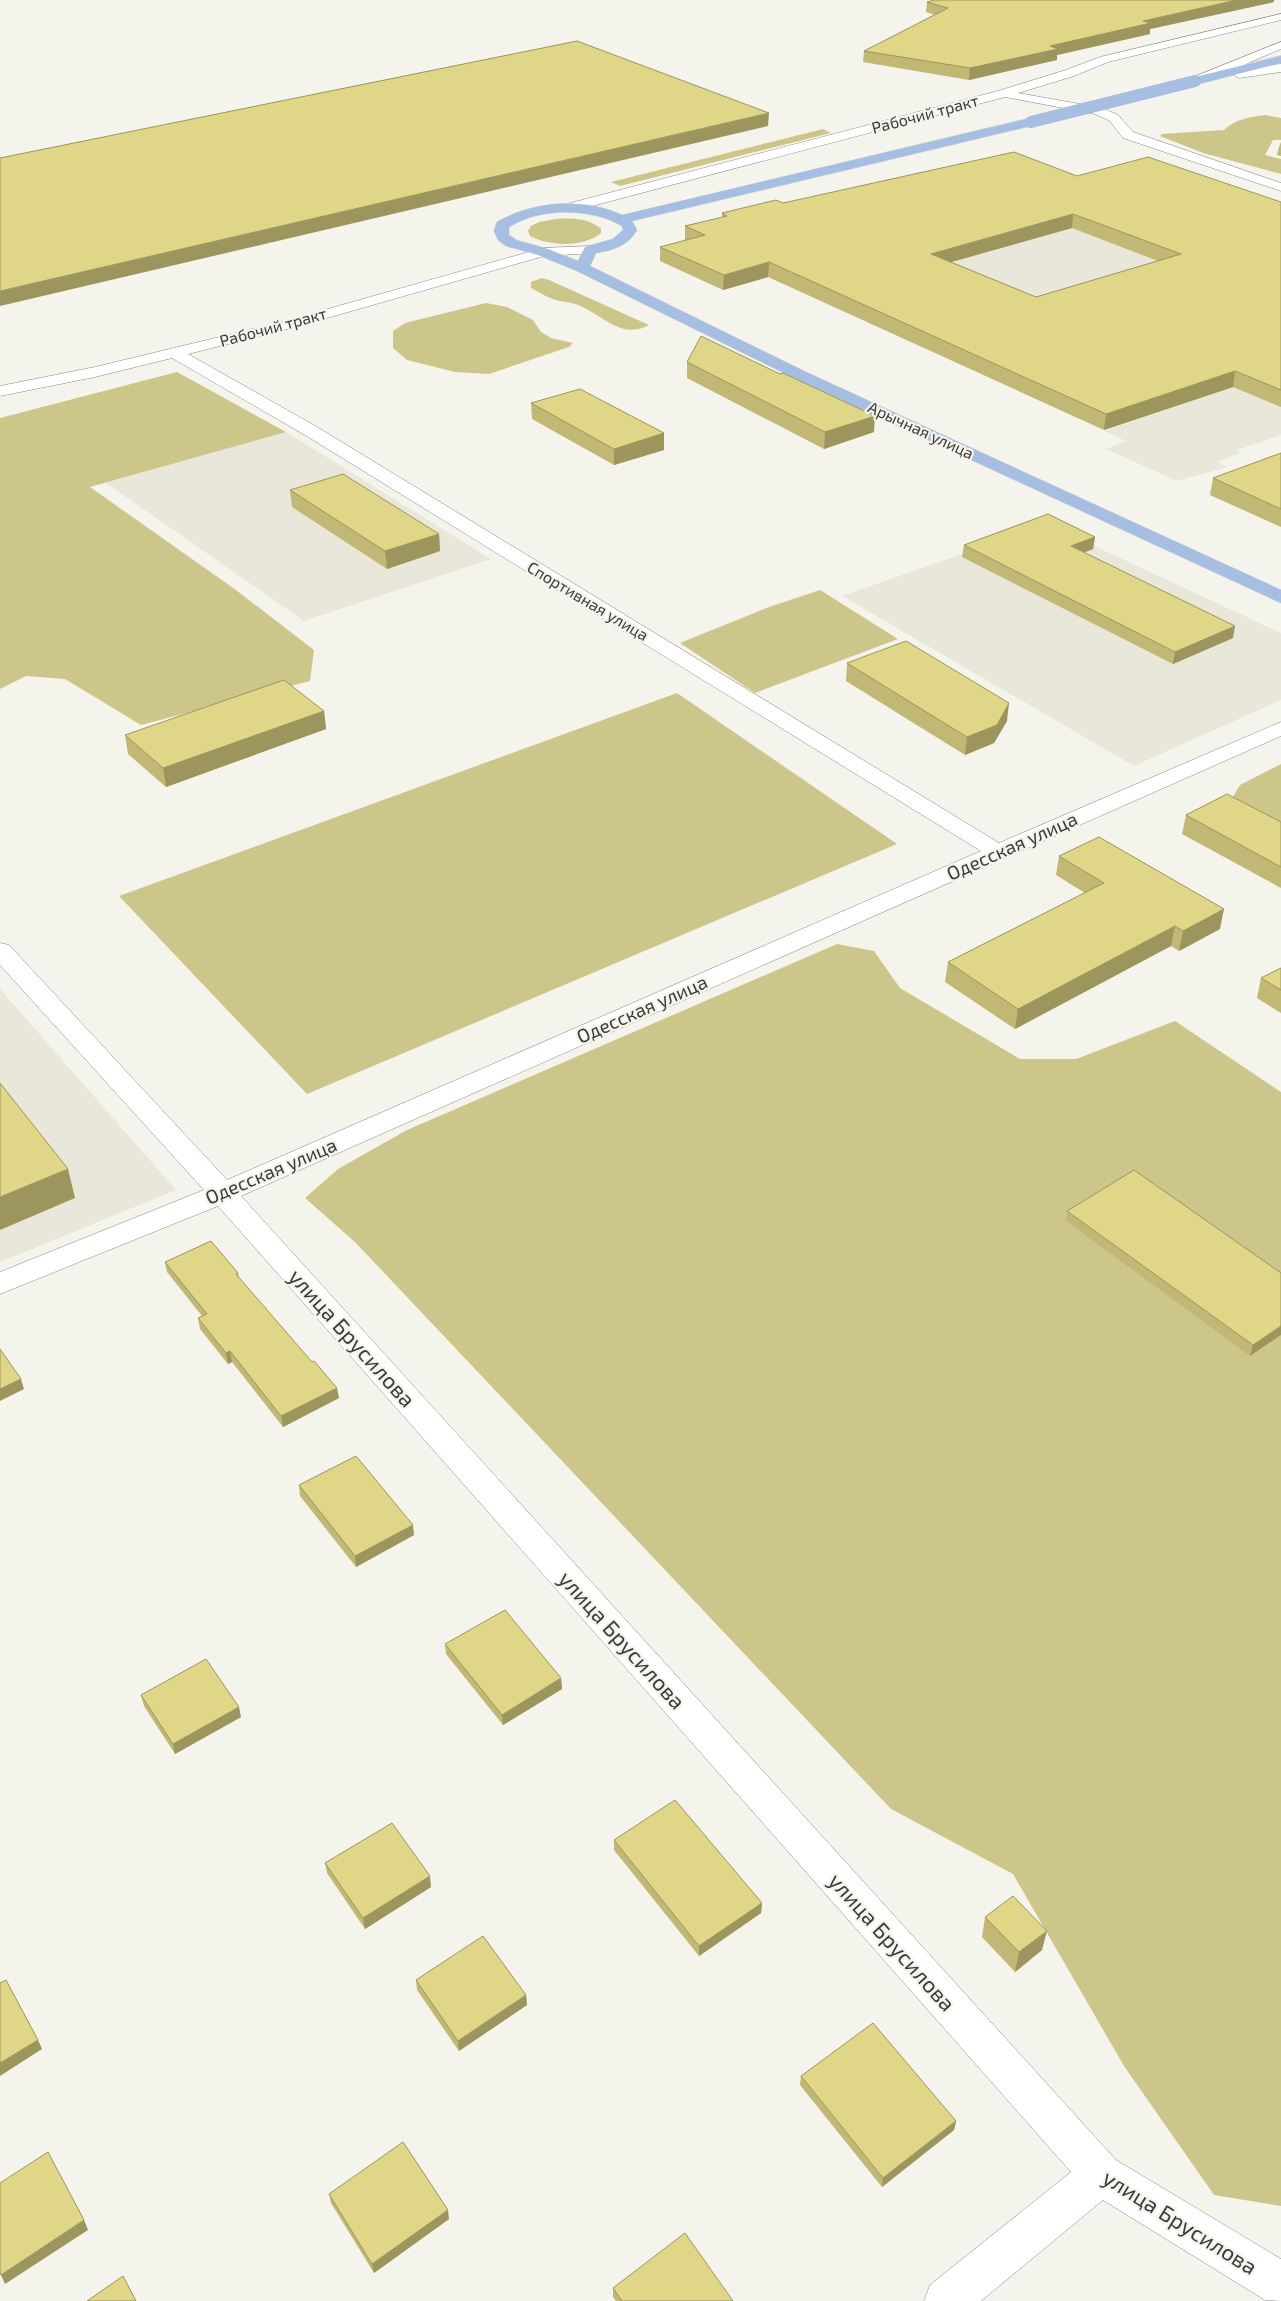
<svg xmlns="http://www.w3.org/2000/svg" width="1281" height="2301" viewBox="0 0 1281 2301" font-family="'Exo 2',sans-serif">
<rect width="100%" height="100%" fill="#f5f4ec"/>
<g fill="#e9e7d9">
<path d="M 1035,180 L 1281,266 L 1281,435 L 1237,450 L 1240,453 L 1217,462 L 1227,467 L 1177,481 L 1106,449 L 1126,441 L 1104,431 L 1220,391 L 896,253 Z"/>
<path d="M 286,432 L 491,559 L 304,621 L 106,483 Z"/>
<path d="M 1047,524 L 1281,633 L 1281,700 L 1134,766 L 842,596 Z"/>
<path d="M 0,989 L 176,1190 L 0,1262 Z"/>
</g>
<g fill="#cdc68b">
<path d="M 1265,115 L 1281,118 L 1281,140 L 1273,140 L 1265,155 L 1281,159 L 1281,174 L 1203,153 L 1160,136 L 1162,134 L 1224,130 C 1236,119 1249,117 1265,115 Z"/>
<path d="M 823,129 L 831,133 L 620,186 L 611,182 Z"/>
<path d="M 556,219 C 572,218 589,218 601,229 L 601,233 C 583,248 549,246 530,236 L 528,231 L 531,226 L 539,222 Z"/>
<path d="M 542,278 L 549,280 L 649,325 C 619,341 601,312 575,304 C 569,302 562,302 556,300 C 548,298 539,292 531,288 L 531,282 Z"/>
<path d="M 486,303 L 507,307 L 533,320 L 541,332 L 551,338 L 573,343 L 569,347 L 489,374 L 455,372 L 407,360 L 393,348 L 393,331 L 405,323 Z"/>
<path d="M 177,372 L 286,432 L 90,487 L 236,590 L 314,650 L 310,681 L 141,725 L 65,679 L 26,676 L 0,689 L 0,418 Z"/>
<path d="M 820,590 L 898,639 L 755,693 L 680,643 L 769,607 Z"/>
<path d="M 677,693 L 897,844 L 307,1094 L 119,896 Z"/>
<path d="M 1281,764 L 1281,829 L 1231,800 L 1240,785 Z"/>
<path d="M 837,944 L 874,951 L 900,988 L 1020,1059 L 1076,1059 L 1175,1021 L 1281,1092 L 1281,2206 L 1214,2195 L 1124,2066 L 1013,1874 L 891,1809 L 355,1242 L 305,1198 L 338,1169 L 407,1130 Z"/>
</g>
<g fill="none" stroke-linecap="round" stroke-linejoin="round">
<g stroke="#878780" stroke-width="1">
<g id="minor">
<path d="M 1281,14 L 1281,20 L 1108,62 L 1074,76 L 1018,93 L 1102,108 L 1118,115 L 1133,132 L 1281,183 L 1281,191 L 1123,138 L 1110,121 L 1095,114 L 1005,97 L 573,211 L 563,211 L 561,208 L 563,205 L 998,91 L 1066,70 L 1100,57 Z"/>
<path d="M 1281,42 L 1281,49 L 1199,84 L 1191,84 L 1189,81 L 1191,78 Z"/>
<path d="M 1281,64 L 1281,72 L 1239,78 L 1233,74 L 1239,70 Z"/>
<path d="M 590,246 L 595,247 L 597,250 L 595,253 L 544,256 L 292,328 L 188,354 L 317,427 L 999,843 L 1281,722 L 1281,736 L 241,1196 L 1116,2160 L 1281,2259 L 1281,2301 L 1265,2300 L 1103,2200 L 981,2301 L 924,2301 L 930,2285 L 1071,2172 L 218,1206 L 0,1294 L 0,1272 L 204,1190 L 0,965 L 0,943 L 9,945 L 227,1180 L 981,851 L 305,435 L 172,358 L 95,377 L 0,396 L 0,386 L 95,367 L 282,322 L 543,248 Z"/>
</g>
</g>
<g stroke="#d0d0cf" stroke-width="1">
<g id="major">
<path d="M 1281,56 L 1281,63 L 1195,85 L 1189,81 L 1191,78 Z"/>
<path d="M 1031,118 L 1037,122 L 1035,125 L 632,221 L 637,230 C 628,246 613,250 596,253 L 590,266 L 808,373 L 1281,590 L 1281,603 L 796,379 L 577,271 L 538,255 L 506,246 L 498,240 L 494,231 L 497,222 C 534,201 583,197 622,215 ZM 565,212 C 586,213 603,215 622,226 L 623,230 L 613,239 L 585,247 L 578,261 L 548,249 L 516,240 L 509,235 L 509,227 C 527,216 544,213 565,212 Z"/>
</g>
</g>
<use href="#minor" fill="#fff" fill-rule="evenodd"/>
<use href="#major" fill="#a6bee2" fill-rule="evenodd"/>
<g stroke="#d0d0cf" stroke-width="12" stroke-linecap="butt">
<path id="major-bridge" d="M 1031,122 L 1195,81"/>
</g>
<use href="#major-bridge" stroke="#a6bee2" stroke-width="12"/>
</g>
<g fill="#c0b874" fill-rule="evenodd">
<path d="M 927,2 L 1274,2 L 1150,29 L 1150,34 L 1057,55 L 1057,60 L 969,80 L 863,62 L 864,51 L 935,15 L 926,12 Z"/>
<path d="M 1281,142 L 1281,156 L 1277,155 L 1279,147 Z"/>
<path d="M 1077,176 L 1281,202 L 1281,407 L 1233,387 L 1104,430 L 768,277 L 723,290 L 660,261 L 660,247 L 685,240 L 685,226 L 722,217 L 722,213 L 783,203 ZM 1072,228 L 1158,261 L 1036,297 L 951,262 Z"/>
<path d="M 687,362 L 874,432 L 824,449 L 687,378 Z"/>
<path d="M 531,403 L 664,433 L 664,450 L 614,465 L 532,419 Z"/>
<path d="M 1281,453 L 1281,527 L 1210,495 L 1213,478 Z"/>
<path d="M 290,490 L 439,534 L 440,551 L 387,569 L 292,507 Z"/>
<path d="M 1095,537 L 1093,549 L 1084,552 L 1233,638 L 1173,664 L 962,557 L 964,545 Z"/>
<path d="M 847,663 L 1007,721 L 994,743 L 965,755 L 846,681 Z"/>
<path d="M 324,711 L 326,729 L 166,787 L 128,754 L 125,735 Z"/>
<path d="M 1186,815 L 1281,822 L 1281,888 L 1182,834 Z"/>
<path d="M 1059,856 L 1220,929 L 1179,951 L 1171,946 L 1015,1029 L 945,982 L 948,962 L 1085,893 L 1056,875 Z"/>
<path d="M 1281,968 L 1281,1013 L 1257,998 L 1261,978 Z"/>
<path d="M 1067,1211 L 1281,1273 L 1250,1356 L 1066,1221 Z"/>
<path d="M 165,1262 L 238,1273 L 239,1278 L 339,1398 L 283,1427 L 232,1362 L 228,1364 L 200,1329 L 198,1318 L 202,1316 L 167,1272 Z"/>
<path d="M 299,1485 L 414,1535 L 356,1567 L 300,1496 Z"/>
<path d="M 445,1644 L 561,1678 L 562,1689 L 503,1725 L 446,1654 Z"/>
<path d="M 141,1695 L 241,1717 L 175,1754 L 144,1706 Z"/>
<path d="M 614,1840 L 762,1903 L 761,1913 L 699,1956 L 614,1850 Z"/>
<path d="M 325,1863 L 431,1887 L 365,1929 L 327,1873 Z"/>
<path d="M 985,1917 L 1042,1950 L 1015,1972 L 982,1937 Z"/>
<path d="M 416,1980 L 526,1995 L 527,2005 L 459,2051 L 417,1990 Z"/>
<path d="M 801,2076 L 956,2121 L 954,2130 L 882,2187 L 800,2085 Z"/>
<path d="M 329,2194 L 449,2219 L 374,2273 L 331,2203 Z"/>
<path d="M 613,2288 L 733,2301 L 616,2301 L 613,2297 Z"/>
</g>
<g fill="#9c965e">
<path d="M 1237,0 L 1274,0 L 1274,2 L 1150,29 L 1150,34 L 1057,55 L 1057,60 L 969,80 L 970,68 L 1143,21 Z"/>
<path d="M 769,113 L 768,126 L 0,306 L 0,291 Z"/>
<path d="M 1073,214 L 1072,228 L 930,268 L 931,254 Z"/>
<path d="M 769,262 L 768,277 L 723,290 L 724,275 Z"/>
<path d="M 1235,371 L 1233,387 L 1104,430 L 1106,414 Z"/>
<path d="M 875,416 L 874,432 L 824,449 L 825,432 Z"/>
<path d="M 664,433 L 664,450 L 614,465 L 614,449 Z"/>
<path d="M 439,534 L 440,551 L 387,569 L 385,551 Z"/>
<path d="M 1095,537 L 1093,549 L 1070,558 L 1071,546 Z"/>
<path d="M 1235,626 L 1233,638 L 1173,664 L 1175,652 Z"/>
<path d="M 1009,703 L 1007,721 L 994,743 L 965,755 L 967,737 Z"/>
<path d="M 324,711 L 326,729 L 166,787 L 163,768 Z"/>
<path d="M 1224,909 L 1220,929 L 1179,951 L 1183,931 Z"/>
<path d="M 1175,926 L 1171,946 L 1015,1029 L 1018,1009 Z"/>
<path d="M 68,1169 L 75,1198 L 0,1230 L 0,1197 Z"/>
<path d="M 1281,1326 L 1281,1335 L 1250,1356 L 1253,1345 Z"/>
<path d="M 230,1351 L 232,1362 L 228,1364 L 226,1353 Z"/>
<path d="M 21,1379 L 24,1389 L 0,1401 L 0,1389 Z"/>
<path d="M 337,1388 L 339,1398 L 283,1427 L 281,1416 Z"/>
<path d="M 413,1525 L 414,1535 L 356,1567 L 355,1556 Z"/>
<path d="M 561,1678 L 562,1689 L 503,1725 L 502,1715 Z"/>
<path d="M 239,1707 L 241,1717 L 175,1754 L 173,1744 Z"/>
<path d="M 430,1876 L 431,1887 L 365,1929 L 363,1918 Z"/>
<path d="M 762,1903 L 761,1913 L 699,1956 L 699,1946 Z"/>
<path d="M 1047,1931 L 1042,1950 L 1015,1972 L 1019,1952 Z"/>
<path d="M 526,1995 L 527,2005 L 459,2051 L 458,2041 Z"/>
<path d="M 38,2040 L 42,2049 L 0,2076 L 0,2063 Z"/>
<path d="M 956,2121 L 954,2130 L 882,2187 L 883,2178 Z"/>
<path d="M 448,2210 L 449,2219 L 374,2273 L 372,2264 Z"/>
<path d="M 84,2220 L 88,2230 L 5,2284 L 1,2275 Z"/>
</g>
<g fill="#dfd687" stroke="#9c965e" fill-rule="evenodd">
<path d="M 934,0 L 1237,0 L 1143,21 L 1151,23 L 1050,46 L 1058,49 L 970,68 L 864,51 L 948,8 L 927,2 Z"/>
<path d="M 577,41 L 769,113 L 0,291 L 0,158 Z"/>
<path d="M 1014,152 L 1077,176 L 1148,157 L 1281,202 L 1281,390 L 1235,371 L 1106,414 L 769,262 L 724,275 L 660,247 L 705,235 L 685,226 L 727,216 L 722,213 L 776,200 L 783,203 ZM 1073,214 L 1181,254 L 1036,297 L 931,254 Z"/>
<path d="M 701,336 L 780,374 L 783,373 L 875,416 L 825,432 L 687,362 Z"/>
<path d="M 580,389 L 664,433 L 614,449 L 531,403 Z"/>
<path d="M 1281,453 L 1281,509 L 1213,478 Z"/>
<path d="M 343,474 L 439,534 L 385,551 L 290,490 Z"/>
<path d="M 1048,514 L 1095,537 L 1071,546 L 1235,626 L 1175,652 L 964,545 Z"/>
<path d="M 906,641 L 1009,703 L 997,725 L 967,737 L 847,663 Z"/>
<path d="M 284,680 L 324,711 L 163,768 L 125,735 Z"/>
<path d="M 1227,794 L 1281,822 L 1281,867 L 1186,815 Z"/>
<path d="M 1099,837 L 1224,909 L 1183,931 L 1175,926 L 1018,1009 L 948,962 L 1104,883 L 1059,856 Z"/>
<path d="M 1281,968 L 1281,990 L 1261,978 Z"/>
<path d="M 0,1083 L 68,1169 L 0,1197 Z"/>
<path d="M 1134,1170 L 1281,1273 L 1281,1326 L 1253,1345 L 1067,1211 Z"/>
<path d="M 211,1241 L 238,1273 L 236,1274 L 312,1362 L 314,1361 L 337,1388 L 281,1416 L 230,1351 L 226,1353 L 198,1318 L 207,1314 L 165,1262 Z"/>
<path d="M 0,1349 L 21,1379 L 0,1389 Z"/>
<path d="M 356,1456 L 413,1525 L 355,1556 L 299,1485 Z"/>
<path d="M 505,1610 L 561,1678 L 502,1715 L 445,1644 Z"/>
<path d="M 206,1659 L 239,1707 L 173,1744 L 141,1695 Z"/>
<path d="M 675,1800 L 762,1903 L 699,1946 L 614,1840 Z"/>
<path d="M 392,1823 L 430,1876 L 363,1918 L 325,1863 Z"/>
<path d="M 1013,1896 L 1047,1931 L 1019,1952 L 985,1917 Z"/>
<path d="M 483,1936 L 526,1995 L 458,2041 L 416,1980 Z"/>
<path d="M 6,1980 L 38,2040 L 0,2063 L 0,1983 Z"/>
<path d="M 873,2023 L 956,2121 L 883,2178 L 801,2076 Z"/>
<path d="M 403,2142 L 448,2210 L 372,2264 L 329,2194 Z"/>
<path d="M 48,2152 L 84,2220 L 1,2275 L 0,2272 L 0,2183 Z"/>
<path d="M 685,2233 L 733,2301 L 622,2301 L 613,2288 Z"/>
<path d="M 123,2276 L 136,2301 L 87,2301 Z"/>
</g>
<g text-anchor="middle" stroke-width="4.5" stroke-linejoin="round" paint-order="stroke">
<g font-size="16" fill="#3c3b38" stroke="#f5f4ec">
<text transform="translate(925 114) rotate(-15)" y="6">Рабочий тракт</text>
<text transform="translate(273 327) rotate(-15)" y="6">Рабочий тракт</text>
<text transform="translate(921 430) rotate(25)" y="6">Арычная улица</text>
<text transform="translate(588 601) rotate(31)" y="6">Спортивная улица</text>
</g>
<g font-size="19" fill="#3c3b38" stroke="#f5f4ec">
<text transform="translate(1012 846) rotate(-24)" y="7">Одесская улица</text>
<text transform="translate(642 1009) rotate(-24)" y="7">Одесская улица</text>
<text transform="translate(271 1171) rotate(-23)" y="7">Одесская улица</text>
</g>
<g font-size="22" fill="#3c3b38" stroke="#f5f4ec">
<text transform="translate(352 1338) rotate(48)" y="8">улица Брусилова</text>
<text transform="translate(622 1640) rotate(48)" y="8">улица Брусилова</text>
<text transform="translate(892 1942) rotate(48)" y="8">улица Брусилова</text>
<text transform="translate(1180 2222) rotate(32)" y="8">улица Брусилова</text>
</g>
</g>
</svg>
